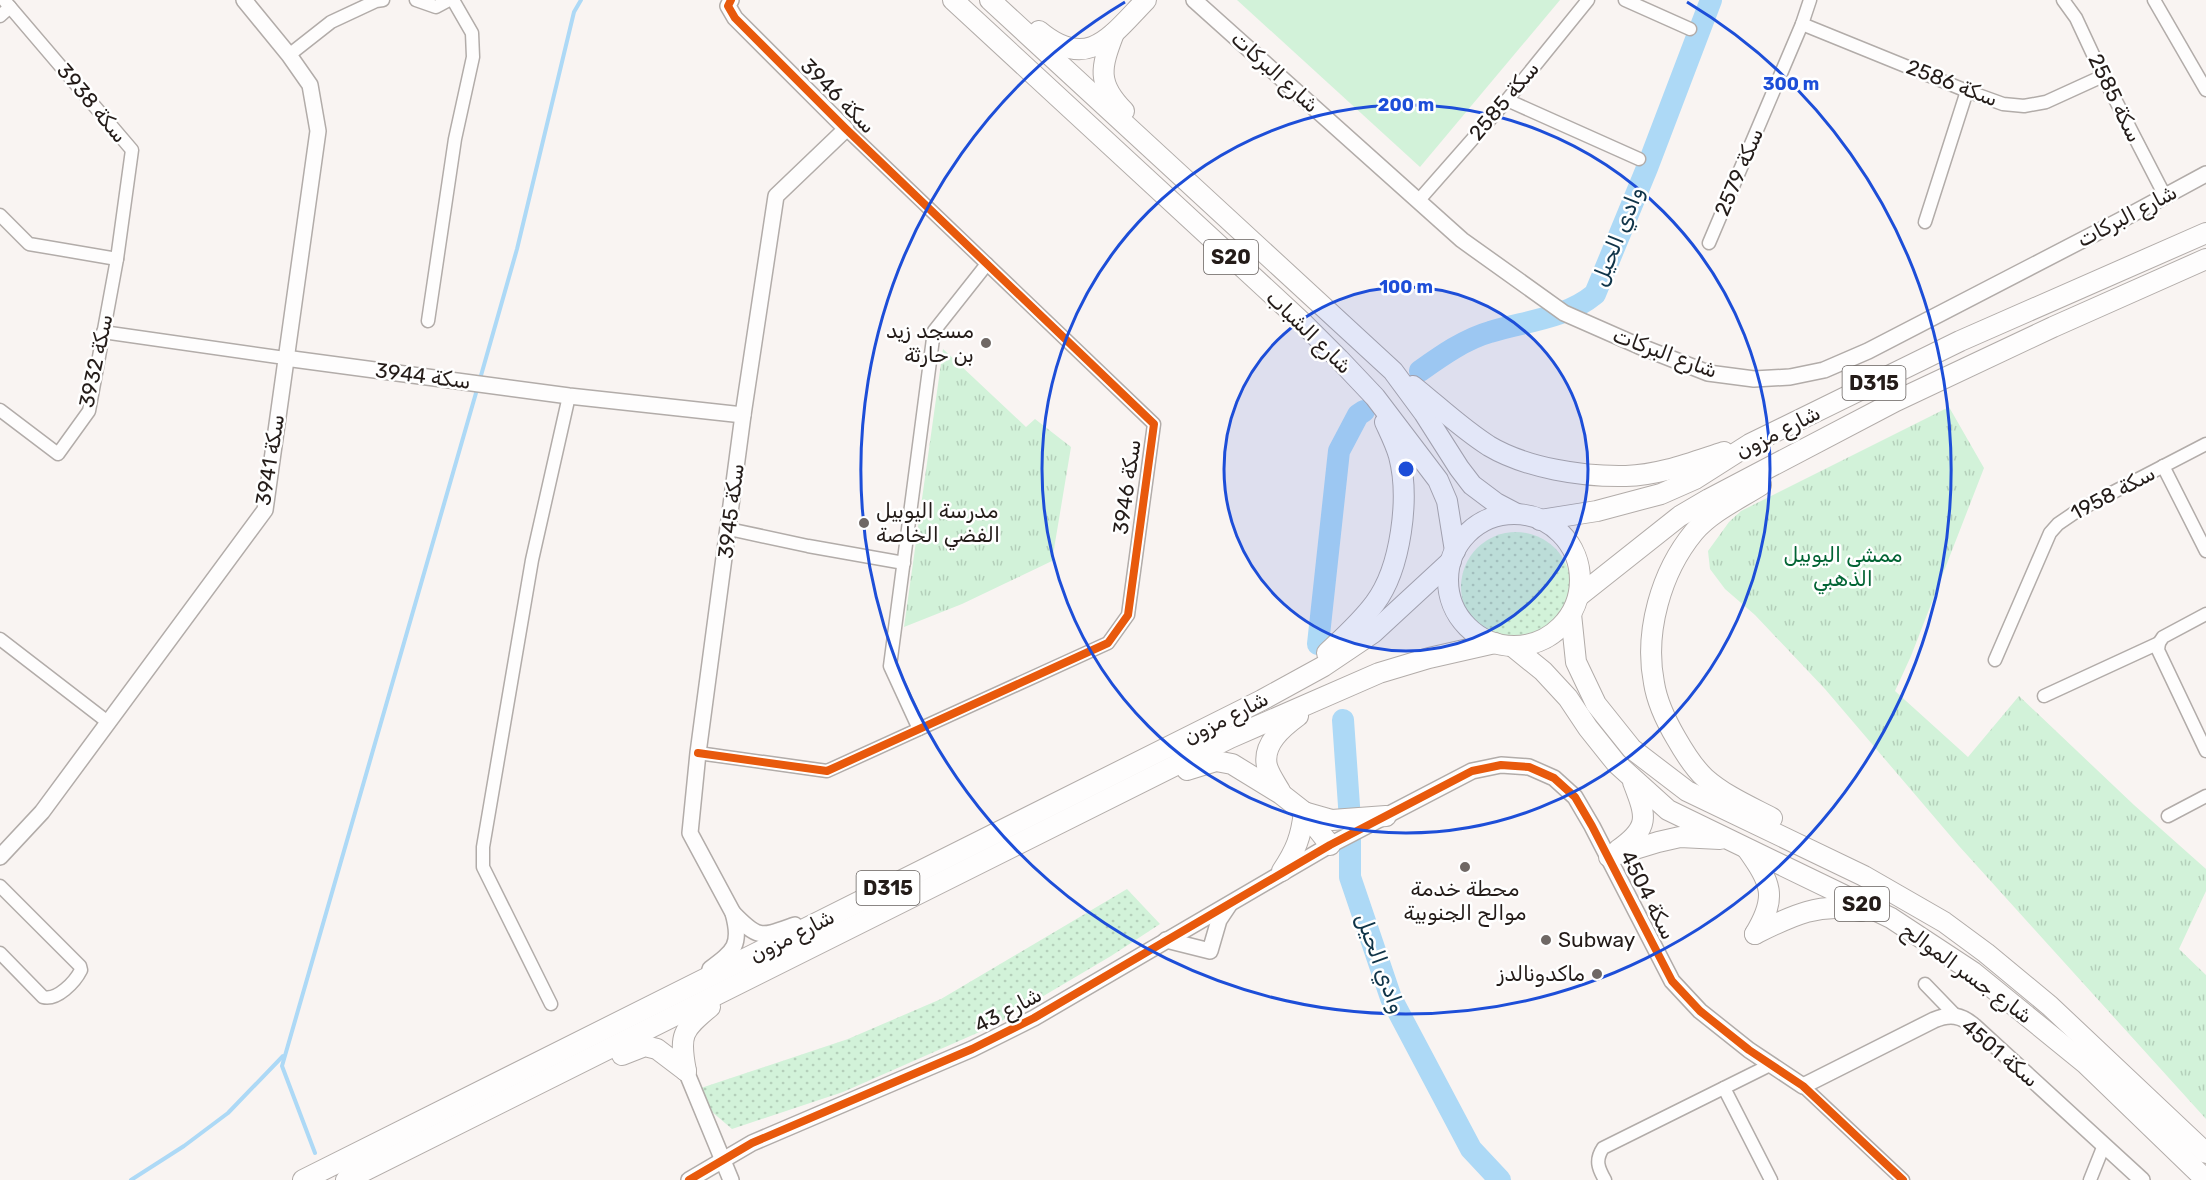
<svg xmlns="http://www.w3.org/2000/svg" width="2206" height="1180" viewBox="0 0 2206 1180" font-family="Rubik,'Noto Naskh Arabic',sans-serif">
<defs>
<pattern id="grass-dots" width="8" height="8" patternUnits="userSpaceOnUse" patternTransform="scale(1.5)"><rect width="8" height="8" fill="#d2f2d9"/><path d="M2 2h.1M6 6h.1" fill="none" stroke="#b4cfba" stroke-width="1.8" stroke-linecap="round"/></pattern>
<pattern id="park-tufts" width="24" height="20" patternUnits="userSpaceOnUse" patternTransform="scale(1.5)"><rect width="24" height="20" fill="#d2f2d9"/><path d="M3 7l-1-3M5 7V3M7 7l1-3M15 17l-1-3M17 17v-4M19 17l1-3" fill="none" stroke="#b4cfba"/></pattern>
</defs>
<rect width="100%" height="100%" fill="#f9f4f2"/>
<g fill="url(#grass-dots)">
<circle cx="1516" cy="587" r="55"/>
<path d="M 1127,889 L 1160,924 L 1111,956 L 993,1026 L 843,1092 L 732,1129 L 711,1111 L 701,1088 L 848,1039 L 941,999 Z"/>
</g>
<g fill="url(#park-tufts)">
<path d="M 943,349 L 1026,427 L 1035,419 L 1071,447 L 1052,561 L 962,604 L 904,627 Z"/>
<path d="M 1949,407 L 1984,468 L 1911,656 L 1895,691 L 1968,757 L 2019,696 L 2134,805 L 2206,869 L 2206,891 L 2179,949 L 2206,975 L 2206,1119 L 1959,846 L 1825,689 L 1755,615 L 1725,589 L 1710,569 L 1708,551 L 1729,522 L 1741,511 Z"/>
</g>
<path fill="#d2f2d9" d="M 1237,0 L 1560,0 L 1420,167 Z"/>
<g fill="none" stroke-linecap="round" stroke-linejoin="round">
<g stroke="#add9f6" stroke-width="4">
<path d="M 480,379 L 517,249 L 574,12 L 581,0"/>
<path d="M 315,1153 L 282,1066 L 478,386"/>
<path d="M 131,1180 L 184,1146 L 228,1113 L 283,1056"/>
</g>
<g stroke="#add9f6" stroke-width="22">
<path d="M 1420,371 C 1441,356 1465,339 1490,332 C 1525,321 1565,319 1595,294 L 1647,168 L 1711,0"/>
<path d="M 1318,644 L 1339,451 L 1358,415 L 1364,411"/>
<path d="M 1343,720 L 1350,820 L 1350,877 L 1391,998 L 1471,1149 L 1500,1180"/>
</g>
<g stroke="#b2aca9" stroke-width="15">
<g id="minor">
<path d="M 416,0 L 436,7 L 449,0"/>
<path d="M 1625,0 L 1690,29"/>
<path d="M 2063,0 L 2076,18 L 2103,76 L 2165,196"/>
<path d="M 2154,0 L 2206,90"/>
<path d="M 0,16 L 10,7"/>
<path d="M 1802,24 L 1967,91 L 2003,104 L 2024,106 L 2046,102 L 2103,76"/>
<path d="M 289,55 L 331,22 L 376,1 L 383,0"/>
<path d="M 1507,100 L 1639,159"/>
<path d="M 1419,200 L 1507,100 L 1588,0"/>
<path d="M 0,215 L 29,244 L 117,259"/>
<path d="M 1925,222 L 1967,91"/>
<path d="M 1709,243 L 1802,24 L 1810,0"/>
<path d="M 428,321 L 455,139 L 473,57 L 472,33 L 453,0"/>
<path d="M 103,332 L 285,358"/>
<path d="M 0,410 L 58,454 L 89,411 L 117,259 L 132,150 L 4,0"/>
<path d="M 2163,466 L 2206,551"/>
<path d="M 729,529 L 808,546 L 904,563"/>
<path d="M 2206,614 L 2163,637 L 2159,643 L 2158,650 L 2206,751"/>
<path d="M 0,639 L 109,723"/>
<path d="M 1995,660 L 2050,533 L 2058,524 L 2077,511 L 2206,444"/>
<path d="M 2044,696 L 2159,643"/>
<path d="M 919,729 L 890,666 L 934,331 L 987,264"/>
<path d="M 698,753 L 827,771 L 1108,643 L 1128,615 L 1154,424 L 846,129"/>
<path d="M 2168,816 L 2206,796"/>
<path d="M 0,886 L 80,966 L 81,970 C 75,982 57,1001 43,997 L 0,953"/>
<path d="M 1925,984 L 1955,1015"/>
<path d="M 551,1004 L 483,867 L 483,847 L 532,560 L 569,396"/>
<path d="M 1803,1086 L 1903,1180"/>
<path d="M 1724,1088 L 1771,1180"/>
<path d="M 1605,1180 C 1598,1168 1595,1160 1603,1148 L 1770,1065"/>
<path d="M 2090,1180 L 2104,1145"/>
</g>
</g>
<g stroke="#b2aca9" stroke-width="18">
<g id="tertiary">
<path d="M 1194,0 L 1462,240 L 1564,313 L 1639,346 L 1708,373 L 1754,379 L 1790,377 L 1824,370 L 1868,351 L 2121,220 L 2206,174"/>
<path d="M 285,358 L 569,396 L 743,415"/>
<path d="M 0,857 L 42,812 L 265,510 L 318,131 L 310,85 L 289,55 L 244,0"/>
<path d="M 733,913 C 759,940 761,937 795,925"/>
<path d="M 1166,940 L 1210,951 L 1219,920 L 1229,905"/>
<path d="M 710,969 C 734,951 742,945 733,913 L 690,833 L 698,753 L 743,415 L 776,196 L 846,129 L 735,18 L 728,6 L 731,0"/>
<path d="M 686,1071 L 731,1180"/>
<path d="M 689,1180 L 752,1143 L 972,1049 L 1034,1018 L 1330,845 L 1472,771 L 1501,765 L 1529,767 L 1554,778 L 1575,797 L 1592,826 L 1672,981 L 1700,1011 L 1749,1050 L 1803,1086 L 1934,1020 C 1950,1013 1961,1015 1974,1026 L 2142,1180"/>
</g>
</g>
<g stroke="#b2aca9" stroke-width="22">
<g id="primary">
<path d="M 953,0 L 1302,322 L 1339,359 L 1375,397 L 1438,480 L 1447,501 L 1455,551"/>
<path d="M 990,0 L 1393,371 L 1424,413 L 1459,468 L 1472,485 L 1496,503 L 1517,514"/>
<path d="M 1039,31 C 1088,72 1111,36 1146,0"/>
<path d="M 1114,33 C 1101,67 1096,83 1124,111"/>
<path d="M 1413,386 C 1438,406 1462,429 1489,446 C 1526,468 1583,477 1626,476 C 1660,475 1693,462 1724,452"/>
<path d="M 1761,485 C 1739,499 1711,512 1694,532 C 1661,572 1644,632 1654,683 C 1657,702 1666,721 1676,738 C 1684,752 1693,767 1705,778 C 1724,795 1749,806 1772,818"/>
<circle cx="1514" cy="580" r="66"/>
<path d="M 1540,520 L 1597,511 L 1661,494 L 1695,479 L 1750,444 L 1960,341 L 2206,233"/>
<path d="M 1579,596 L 1680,516 L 1709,499 L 1896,401 L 2053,327 L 2206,259"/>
<path d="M 1571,614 L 1576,662 L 1596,704 L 1632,749 L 1687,791 L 1864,876 L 1944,922 L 1986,953 L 2050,1006 L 2206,1153"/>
<path d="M 1512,646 L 1543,671 L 1568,698 L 1588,728 L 1616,763 L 1668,810 L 1891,918 L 1973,972 L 2086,1064 L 2206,1180"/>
<path d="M 1327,653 C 1344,637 1361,622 1375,603 C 1401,568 1410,498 1399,456 C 1396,445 1390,433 1385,422"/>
<path d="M 1187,770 L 1216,761 L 1232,764 L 1281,794 L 1304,812 L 1330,845"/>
<path d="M 1280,791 C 1276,784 1269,774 1267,766 C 1262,744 1283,727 1298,716"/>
<path d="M 1304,812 L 1332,820 L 1386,816"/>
<path d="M 1747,849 C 1771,883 1778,896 1755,934"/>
<path d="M 1618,850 C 1651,827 1646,816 1633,782"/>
<path d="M 1609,857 L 1658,842 L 1680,837 L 1720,839"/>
<path d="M 1282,871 C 1296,850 1301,837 1304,812"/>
<path d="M 1755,934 C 1791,916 1820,901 1861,911"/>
<path d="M 622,1055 L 645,1046 L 657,1049 L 686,1071"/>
<path d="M 686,1071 C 679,1035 682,1030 710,1007"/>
<path d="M 303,1180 L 1262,700 L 1324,666 L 1373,633 L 1451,561"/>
<path d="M 346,1180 L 1230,738 L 1379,673 L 1429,658 L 1495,643"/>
</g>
</g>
<use href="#minor" stroke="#fefdfd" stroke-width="12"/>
<use href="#tertiary" stroke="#fefdfd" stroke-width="15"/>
<use href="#primary" stroke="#fefdfd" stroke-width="20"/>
<g stroke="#fff" stroke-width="11">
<g id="cycleway">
<path d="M 698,753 L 827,771 L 1108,643 L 1128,615 L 1154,424 L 846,129 L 735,18 L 728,6 L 731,0"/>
<path d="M 689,1180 L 752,1143 L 972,1049 L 1034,1018 L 1330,845 L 1472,771 L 1501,765 L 1529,767 L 1554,778 L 1575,797 L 1592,826 L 1672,981 L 1700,1011 L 1749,1050 L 1803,1086 L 1903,1180"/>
</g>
</g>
<use href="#cycleway" stroke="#e8590c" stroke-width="8"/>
</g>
<circle cx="1406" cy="469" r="182" fill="#1d4ed8" fill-opacity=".12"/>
<g fill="none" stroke="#1d4ed8" stroke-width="3">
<circle cx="1406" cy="469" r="182"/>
<circle cx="1406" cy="469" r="364"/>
<path d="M1687 2A545 545 0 1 1 1125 2"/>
</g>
<g fill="#6f6865" stroke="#fff" stroke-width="2">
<circle cx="986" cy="343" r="6"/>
<circle cx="864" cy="523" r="6"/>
<circle cx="1465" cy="867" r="6"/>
<circle cx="1546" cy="940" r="6"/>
<circle cx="1597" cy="974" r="6"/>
</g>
<g text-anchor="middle" stroke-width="5" stroke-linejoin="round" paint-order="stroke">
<g fill="#fff" stroke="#66605e" stroke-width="1.5">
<rect x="1204" y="240" width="54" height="34" rx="4.5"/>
<rect x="1842.5" y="366" width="63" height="34" rx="4.5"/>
<rect x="856.5" y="871" width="63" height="34" rx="4.5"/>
<rect x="1835" y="887" width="54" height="34" rx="4.5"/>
</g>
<g font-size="20" font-weight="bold" fill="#241c19">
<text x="1231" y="264">S20</text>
<text x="1874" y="390">D315</text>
<text x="888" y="895">D315</text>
<text x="1862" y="911">S20</text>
</g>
<g font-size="21" fill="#241c19" stroke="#fff">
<text transform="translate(1275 72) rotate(42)" y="7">شارع البركات</text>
<text transform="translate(1952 83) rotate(21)" y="7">سكة 2586</text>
<text transform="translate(838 96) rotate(45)" y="7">سكة 3946</text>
<text transform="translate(2115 98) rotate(64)" y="7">سكة 2585</text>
<text transform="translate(1504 101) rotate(-50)" y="7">سكة 2585</text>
<text transform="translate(92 103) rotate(50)" y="7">سكة 3938</text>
<text transform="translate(1739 172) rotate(-67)" y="7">سكة 2579</text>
<text transform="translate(2127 216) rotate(-28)" y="7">شارع البركات</text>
<text transform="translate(1309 332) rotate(44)" y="7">شارع الشباب</text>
<text transform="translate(1665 353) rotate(20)" y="7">شارع البركات</text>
<text transform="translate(96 361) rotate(-78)" y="7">سكة 3932</text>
<text transform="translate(423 376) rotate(7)" y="7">سكة 3944</text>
<text transform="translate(1778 432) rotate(-27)" y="7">شارع مزون</text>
<text transform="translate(270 460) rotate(-81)" y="7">سكة 3941</text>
<text transform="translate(1127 487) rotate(-82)" y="7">سكة 3946</text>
<text transform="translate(2113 493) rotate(-28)" y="7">سكة 1958</text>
<text transform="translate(731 511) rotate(-83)" y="7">سكة 3945</text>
<text transform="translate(1226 718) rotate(-27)" y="7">شارع مزون</text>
<text transform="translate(1648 895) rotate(63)" y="7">سكة 4504</text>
<text transform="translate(792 936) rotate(-27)" y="7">شارع مزون</text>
<text transform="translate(1967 973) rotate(36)" y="7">شارع جسر الموالح</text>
<text transform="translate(1008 1010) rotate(-28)" y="7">شارع 43</text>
<text transform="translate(2000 1053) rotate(40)" y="7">سكة 4501</text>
</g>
<g font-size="21" fill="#241c19" stroke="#fff" text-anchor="end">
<text x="974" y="338">مسجد زيد<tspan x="974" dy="24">بن حارثة</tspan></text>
<text x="876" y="518" text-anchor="start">مدرسة اليوبيل<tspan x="876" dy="24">الفضي الخاصة</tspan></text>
<text x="1465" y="896" text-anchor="middle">محطة خدمة<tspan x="1465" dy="24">موالح الجنوبية</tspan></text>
<text x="1558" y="947" text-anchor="start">Subway</text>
<text x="1585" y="981">ماكدونالدز</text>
</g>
<g font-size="21" fill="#036535" stroke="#fff">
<text x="1843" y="562">ممشى اليوبيل<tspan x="1843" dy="24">الذهبي</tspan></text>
</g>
<g font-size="22" font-style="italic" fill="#0f3449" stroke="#fff">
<text transform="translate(1617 236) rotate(-68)" y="8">وادي الحيل</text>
<text transform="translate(1381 963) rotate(70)" y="8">وادي الحيل</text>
</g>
</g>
<circle cx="1406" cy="469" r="9" fill="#1d4ed8" stroke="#fff" stroke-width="3"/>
<g font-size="18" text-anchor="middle" font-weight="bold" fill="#1d4ed8" stroke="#fff" stroke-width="5" stroke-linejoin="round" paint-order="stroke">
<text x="1791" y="90">300 m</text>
<text x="1406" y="111">200 m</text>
<text x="1406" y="293">100 m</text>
</g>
</svg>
